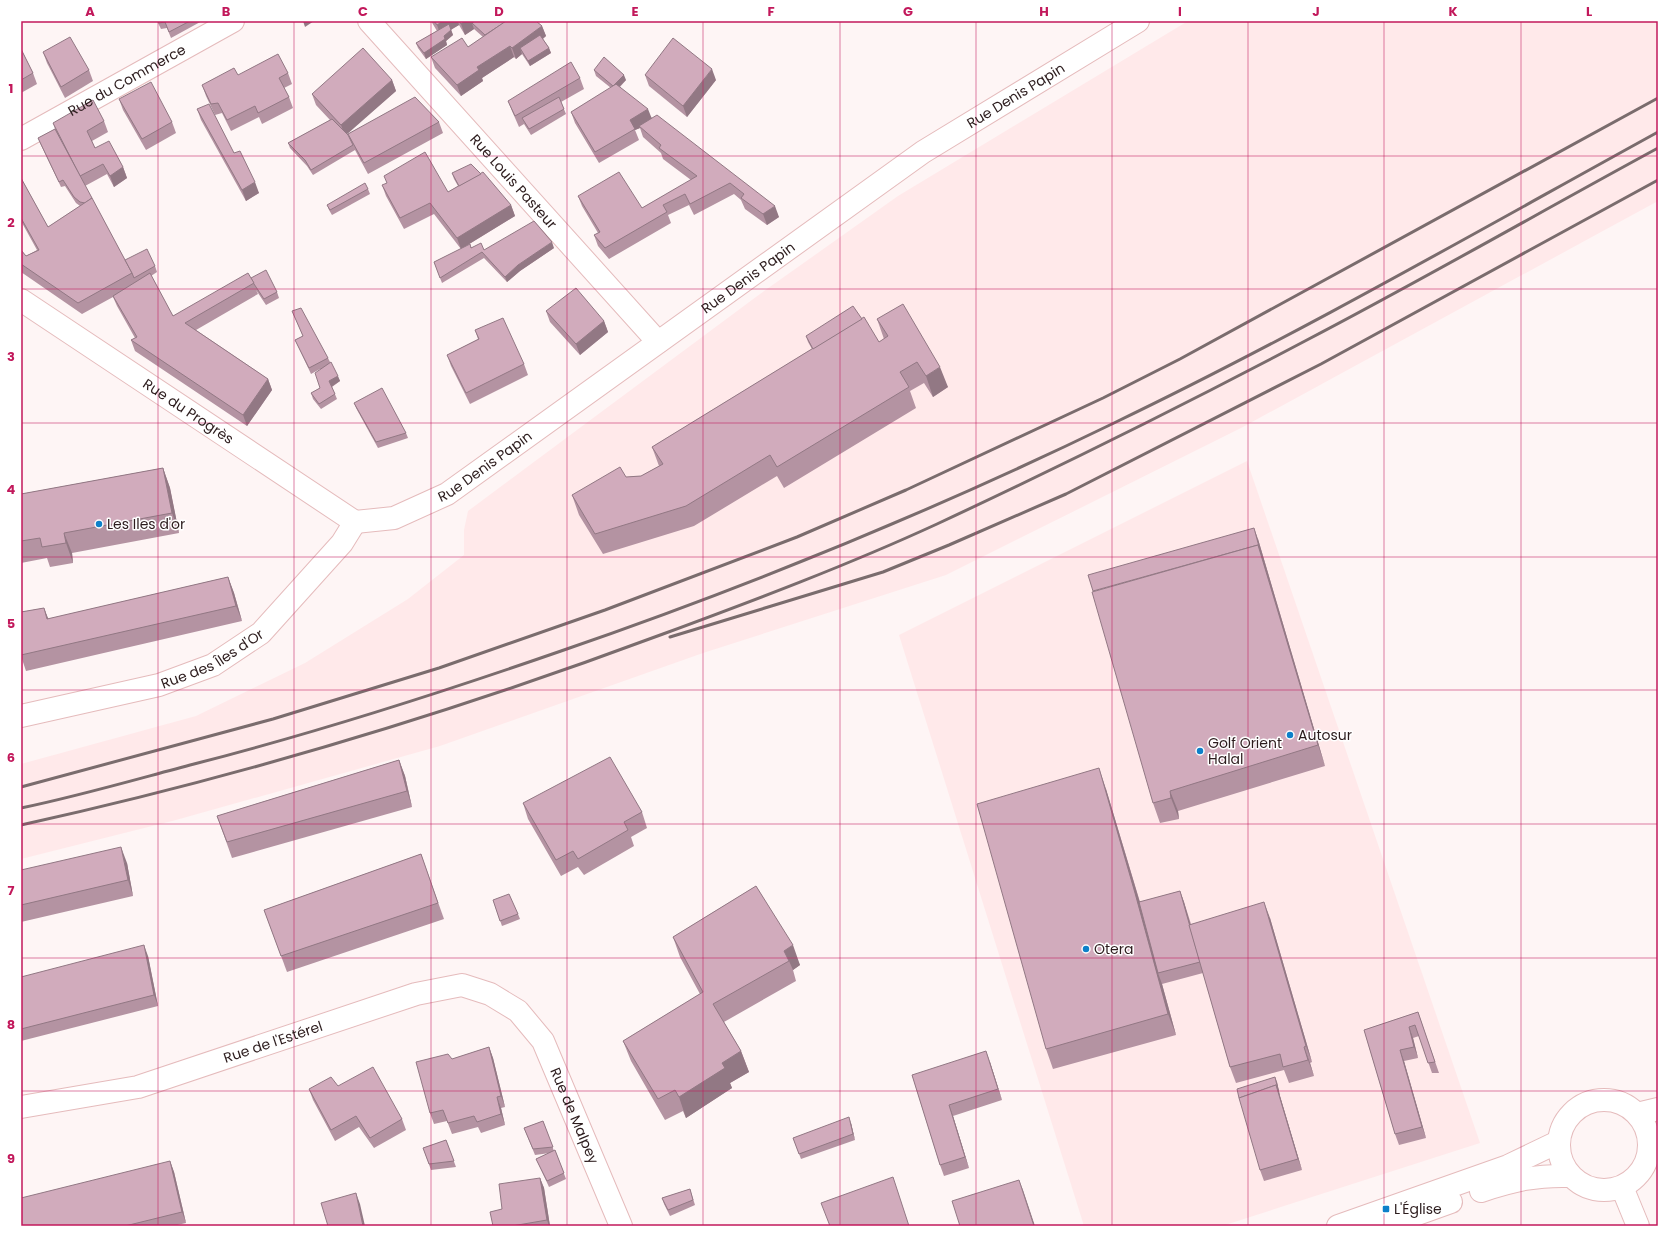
<svg xmlns="http://www.w3.org/2000/svg" width="1679" height="1247" viewBox="0 0 1679 1247" font-family="Poppins,sans-serif">
<rect width="100%" height="100%" fill="#fef5f5"/>
<g fill="#ffe9ea">
<path d="M 1188,21 L 1658,21 L 1658,201 L 1241,428 L 946,575 L 703,653 L 440,746 L 176,820 L 21,859 L 21,764 L 196,716 L 305,663 L 408,599 L 464,555 L 464,530 L 468,511 L 760,294 L 898,196 Z"/>
<path d="M 1247,461 L 1480,1143 L 1222,1226 L 1084,1226 L 899,635 Z"/>
</g>
<g fill="none" stroke-linecap="round" stroke-linejoin="round">
<g stroke="#e5bbbc" stroke-width="24">
<g id="minor">
<path id="s1" d="M 369,21 L 658,342"/>
<path id="s2" d="M 21,139 L 233,21"/>
<path id="s3" d="M 21,300 L 355,522"/>
<path id="s4" d="M 355,522 L 394,518 L 447,494 L 923,152 L 1138,21"/>
<path id="s5" d="M 21,716 L 159,685 L 213,665 L 261,633 L 342,543 L 355,522"/>
<path id="s6" d="M 21,1107 L 138,1087 L 416,994 L 462,985 L 490,994 L 518,1011 L 543,1041 L 621,1226"/>
<path d="M 1622,1187 L 1638,1226"/>
</g>
</g>
<g stroke="#e5bbbc" stroke-width="24">
<g id="secondary">
<circle cx="1604" cy="1145" r="45"/>
<path d="M 1637,1114 L 1658,1109"/>
<path d="M 1481,1191 C 1514,1180 1536,1175 1570,1176"/>
<path d="M 1338,1226 L 1508,1166 L 1558,1142"/>
<path d="M 1384,1226 L 1451,1202"/>
</g>
</g>
<use href="#minor" stroke="#fff" stroke-width="22"/>
<use href="#secondary" stroke="#fff" stroke-width="22"/>
<g stroke="#7a6c6d" stroke-width="3">
<path d="M 670,637 L 883,572 L 949,545 L 1066,494 L 1321,364 L 1658,180"/>
<path d="M 21,787 L 273,719 L 439,668 L 605,610 L 797,537 L 906,490 L 1103,398 L 1180,359 L 1658,98"/>
<path d="M 21,808 C 79,796 137,779 194,764 C 319,732 440,693 561,651 C 750,586 935,510 1114,423 C 1299,334 1478,231 1658,132"/>
<path d="M 21,825 C 239,777 454,712 663,634 C 755,600 848,565 937,524 C 1061,466 1184,405 1305,341 C 1424,279 1540,212 1658,148"/>
</g>
</g>
<g fill="#b493a2">
<path d="M 157,21 L 202,21 L 171,38 L 167,28 L 161,29 Z"/>
<path d="M 431,21 L 537,21 L 537,22 L 542,26 L 546,36 L 543,39 L 549,48 L 551,53 L 530,66 L 522,54 L 516,59 L 514,57 L 482,78 L 483,81 L 461,96 L 435,68 L 431,57 L 468,47 L 483,37 L 474,29 L 465,35 L 459,25 L 451,29 L 453,35 L 446,41 L 447,45 L 426,59 L 418,48 L 416,43 L 437,31 Z"/>
<path d="M 21,49 L 33,73 L 37,84 L 21,93 Z"/>
<path d="M 43,52 L 89,70 L 93,81 L 65,98 L 47,63 Z"/>
<path d="M 594,70 L 626,80 L 620,87 L 652,118 L 779,217 L 767,225 L 745,209 L 741,200 L 734,194 L 694,215 L 689,205 L 668,215 L 671,223 L 609,259 L 598,246 L 594,235 L 598,233 L 582,206 L 578,196 L 642,208 L 691,180 L 663,159 L 661,153 L 643,137 L 640,128 L 635,130 L 639,140 L 599,163 L 575,123 L 571,112 L 611,88 L 596,76 Z"/>
<path d="M 288,73 L 292,84 L 284,88 L 289,97 L 293,108 L 262,124 L 259,117 L 231,131 L 222,113 L 215,115 L 206,96 L 202,85 L 238,75 Z"/>
<path d="M 645,75 L 716,80 L 687,117 L 649,86 Z"/>
<path d="M 580,78 L 584,89 L 561,102 L 566,114 L 531,135 L 524,124 L 519,127 L 512,111 L 508,101 Z"/>
<path d="M 392,80 L 396,91 L 346,134 L 349,139 L 348,134 L 439,122 L 443,133 L 368,174 L 355,150 L 313,175 L 307,166 L 290,148 L 288,143 L 330,120 L 316,105 L 312,94 Z"/>
<path d="M 119,99 L 172,122 L 176,133 L 146,150 L 123,110 Z"/>
<path d="M 197,109 L 234,153 L 259,193 L 246,201 L 201,120 Z"/>
<path d="M 104,121 L 108,132 L 92,141 L 95,148 L 123,167 L 127,178 L 114,187 L 107,174 L 85,186 L 125,260 L 155,266 L 157,272 L 151,276 L 173,316 L 251,278 L 277,292 L 279,298 L 266,305 L 256,290 L 258,294 L 196,330 L 268,379 L 272,390 L 247,426 L 135,351 L 131,340 L 135,338 L 117,306 L 113,297 L 82,314 L 21,272 L 21,250 L 26,256 L 37,250 L 21,221 L 21,178 L 48,227 L 80,206 L 76,203 L 65,186 L 61,187 L 40,143 L 38,138 L 55,129 L 53,123 Z"/>
<path d="M 452,173 L 511,205 L 515,216 L 466,246 L 484,250 L 554,248 L 520,271 L 507,282 L 484,258 L 442,283 L 434,262 L 461,249 L 434,214 L 404,229 L 386,196 L 382,185 L 448,192 L 458,186 L 454,179 Z"/>
<path d="M 368,189 L 370,194 L 332,215 L 329,210 L 327,205 Z"/>
<path d="M 292,311 L 328,358 L 330,362 L 340,381 L 332,387 L 337,399 L 321,409 L 313,399 L 311,393 L 320,388 L 320,369 L 311,374 L 295,340 L 303,336 Z"/>
<path d="M 546,311 L 604,321 L 608,332 L 580,355 L 550,322 Z"/>
<path d="M 862,319 L 879,342 L 884,339 L 877,319 L 948,387 L 933,397 L 924,383 L 910,391 L 916,408 L 784,488 L 777,476 L 694,526 L 603,554 L 579,515 L 572,495 L 626,477 L 641,476 L 659,466 L 652,447 L 812,349 L 808,342 L 806,336 Z"/>
<path d="M 475,330 L 524,364 L 528,375 L 470,404 L 451,366 L 447,355 L 478,339 Z"/>
<path d="M 354,403 L 406,433 L 408,438 L 378,448 L 356,408 Z"/>
<path d="M 163,468 L 170,488 L 179,533 L 72,553 L 73,563 L 50,567 L 47,558 L 21,563 L 21,494 Z"/>
<path d="M 1258,539 L 1325,766 L 1178,811 L 1179,819 L 1160,823 L 1153,803 Z"/>
<path d="M 228,577 L 234,593 L 242,621 L 26,671 L 21,656 L 21,612 L 44,608 L 48,619 Z"/>
<path d="M 399,760 L 405,776 L 412,807 L 232,858 L 217,816 Z"/>
<path d="M 1106,789 L 1140,902 L 1180,891 L 1184,902 L 1191,924 L 1270,918 L 1312,1062 L 1310,1063 L 1314,1076 L 1289,1083 L 1284,1070 L 1236,1083 L 1230,1067 L 1203,973 L 1162,984 L 1176,1035 L 1053,1069 L 1046,1049 Z"/>
<path d="M 523,803 L 642,812 L 647,828 L 631,837 L 634,846 L 584,875 L 578,867 L 561,876 L 528,819 Z"/>
<path d="M 421,854 L 444,919 L 287,972 L 264,910 Z"/>
<path d="M 127,863 L 133,896 L 21,922 L 21,870 Z"/>
<path d="M 756,886 L 800,965 L 793,970 L 796,981 L 724,1022 L 741,1051 L 749,1072 L 730,1083 L 732,1088 L 686,1118 L 683,1111 L 665,1120 L 631,1061 L 623,1041 L 700,994 L 680,957 L 673,937 Z"/>
<path d="M 493,900 L 518,914 L 520,919 L 502,926 Z"/>
<path d="M 148,956 L 158,1006 L 21,1041 L 21,977 Z"/>
<path d="M 1418,1012 L 1439,1073 L 1432,1073 L 1419,1036 L 1413,1038 L 1418,1058 L 1404,1061 L 1426,1138 L 1399,1145 L 1395,1134 L 1364,1030 Z"/>
<path d="M 489,1047 L 493,1058 L 505,1107 L 501,1108 L 505,1125 L 481,1133 L 478,1127 L 452,1134 L 447,1121 L 434,1124 L 430,1113 L 452,1059 Z"/>
<path d="M 990,1062 L 1002,1100 L 953,1116 L 969,1168 L 944,1176 L 940,1165 L 912,1075 Z"/>
<path d="M 1277,1082 L 1280,1096 L 1302,1170 L 1264,1181 L 1260,1170 Z"/>
<path d="M 338,1086 L 402,1119 L 406,1130 L 374,1148 L 359,1127 L 335,1141 L 313,1100 L 309,1089 Z"/>
<path d="M 543,1121 L 554,1151 L 555,1150 L 566,1179 L 549,1187 L 536,1159 L 550,1153 L 535,1155 L 524,1128 Z"/>
<path d="M 851,1123 L 855,1140 L 801,1159 L 793,1138 Z"/>
<path d="M 446,1140 L 456,1167 L 431,1170 L 423,1148 Z"/>
<path d="M 170,1161 L 174,1172 L 186,1223 L 173,1226 L 21,1226 Z"/>
<path d="M 540,1178 L 544,1188 L 550,1226 L 493,1226 L 502,1209 Z"/>
<path d="M 690,1189 L 695,1205 L 670,1216 L 664,1204 L 662,1198 Z"/>
</g>
<g fill="#927884">
<path d="M 303,21 L 314,21 L 305,27 Z"/>
<path d="M 443,21 L 458,21 L 459,25 L 441,36 L 437,25 Z"/>
<path d="M 465,21 L 485,21 L 472,23 L 474,29 L 465,35 L 461,24 Z"/>
<path d="M 542,26 L 546,36 L 523,53 L 520,48 L 522,54 L 516,59 L 512,48 Z"/>
<path d="M 451,30 L 453,35 L 446,41 L 447,45 L 426,59 L 424,53 Z"/>
<path d="M 510,46 L 514,57 L 482,78 L 483,81 L 461,96 L 457,85 L 477,67 Z"/>
<path d="M 549,48 L 551,53 L 530,66 L 528,61 Z"/>
<path d="M 712,69 L 716,80 L 687,117 L 683,106 Z"/>
<path d="M 624,75 L 626,80 L 615,91 L 613,86 Z"/>
<path d="M 392,80 L 396,91 L 345,136 L 341,125 Z"/>
<path d="M 648,109 L 652,119 L 639,126 L 640,128 L 635,130 L 630,120 Z"/>
<path d="M 123,167 L 127,178 L 114,187 L 110,176 Z"/>
<path d="M 255,182 L 259,193 L 246,201 L 242,190 Z"/>
<path d="M 511,205 L 515,216 L 461,249 L 457,238 Z"/>
<path d="M 775,206 L 779,217 L 767,225 L 763,214 Z"/>
<path d="M 552,242 L 554,248 L 520,271 L 507,282 L 505,277 L 518,265 Z"/>
<path d="M 604,321 L 608,332 L 580,355 L 576,344 Z"/>
<path d="M 940,367 L 948,387 L 933,397 L 926,376 Z"/>
<path d="M 338,376 L 340,381 L 331,387 L 329,381 Z"/>
<path d="M 268,379 L 272,390 L 247,426 L 243,415 Z"/>
<path d="M 163,468 L 170,488 L 179,533 L 172,513 Z"/>
<path d="M 1254,528 L 1258,539 L 1325,766 L 1318,745 L 1258,545 Z"/>
<path d="M 64,533 L 72,553 L 73,563 L 66,543 Z"/>
<path d="M 228,577 L 234,593 L 242,621 L 236,606 Z"/>
<path d="M 44,608 L 50,623 L 47,619 Z"/>
<path d="M 399,760 L 405,776 L 412,807 L 407,791 Z"/>
<path d="M 1099,768 L 1106,789 L 1143,913 L 1158,973 L 1162,984 L 1176,1035 L 1168,1014 Z"/>
<path d="M 1170,791 L 1178,811 L 1179,819 L 1171,798 Z"/>
<path d="M 121,847 L 127,863 L 133,896 L 128,880 Z"/>
<path d="M 1180,891 L 1184,902 L 1204,973 L 1200,962 Z"/>
<path d="M 1264,902 L 1270,918 L 1312,1062 L 1306,1046 Z"/>
<path d="M 144,945 L 148,956 L 158,1006 L 154,995 Z"/>
<path d="M 793,945 L 800,965 L 793,970 L 789,961 L 784,951 Z"/>
<path d="M 1409,1027 L 1413,1038 L 1418,1058 L 1414,1047 Z"/>
<path d="M 489,1047 L 493,1058 L 505,1107 L 501,1096 Z"/>
<path d="M 1304,1047 L 1310,1063 L 1314,1076 L 1308,1060 Z"/>
<path d="M 1400,1050 L 1404,1061 L 1426,1138 L 1422,1127 Z"/>
<path d="M 741,1051 L 749,1072 L 730,1083 L 732,1088 L 686,1118 L 679,1097 L 722,1063 Z"/>
<path d="M 986,1051 L 990,1062 L 1002,1100 L 998,1089 Z"/>
<path d="M 1275,1077 L 1277,1082 L 1280,1096 L 1302,1170 L 1298,1159 L 1276,1085 Z"/>
<path d="M 497,1097 L 501,1108 L 505,1125 L 501,1114 Z"/>
<path d="M 949,1105 L 953,1116 L 969,1168 L 965,1157 Z"/>
<path d="M 849,1117 L 851,1123 L 855,1140 L 853,1134 Z"/>
<path d="M 170,1161 L 174,1172 L 186,1223 L 182,1212 Z"/>
<path d="M 540,1178 L 544,1188 L 550,1226 L 549,1226 L 547,1220 Z"/>
<path d="M 1019,1180 L 1023,1190 L 1035,1226 L 1034,1226 Z"/>
<path d="M 356,1193 L 360,1204 L 365,1226 L 363,1226 Z"/>
</g>
<g fill="#d1abbc" stroke="#927884">
<path d="M 158,21 L 190,21 L 169,32 L 165,22 L 159,23 Z"/>
<path d="M 434,21 L 443,21 L 437,25 Z"/>
<path d="M 459,21 L 465,21 L 461,24 Z"/>
<path d="M 475,21 L 504,21 L 505,22 L 485,35 L 472,23 Z"/>
<path d="M 506,21 L 536,21 L 542,26 L 512,48 L 510,46 L 477,67 L 479,70 L 457,85 L 431,57 L 462,38 L 468,47 Z"/>
<path d="M 449,24 L 451,30 L 444,36 L 445,39 L 424,53 L 416,43 Z"/>
<path d="M 540,35 L 549,48 L 528,61 L 520,48 Z"/>
<path d="M 70,37 L 89,70 L 61,87 L 43,52 Z"/>
<path d="M 673,38 L 712,69 L 683,106 L 645,75 Z"/>
<path d="M 363,48 L 392,80 L 341,125 L 312,94 Z"/>
<path d="M 21,49 L 33,73 L 21,80 Z"/>
<path d="M 278,54 L 288,73 L 279,78 L 289,97 L 258,113 L 255,106 L 227,120 L 218,103 L 211,104 L 202,85 L 234,68 L 238,75 Z"/>
<path d="M 604,57 L 624,75 L 613,86 L 594,70 Z"/>
<path d="M 571,62 L 580,78 L 515,116 L 508,101 Z"/>
<path d="M 151,82 L 172,122 L 142,139 L 119,99 Z"/>
<path d="M 616,84 L 648,109 L 630,120 L 635,129 L 595,152 L 571,112 Z"/>
<path d="M 415,97 L 439,122 L 364,163 L 348,134 Z"/>
<path d="M 559,97 L 564,109 L 529,129 L 522,118 Z"/>
<path d="M 93,100 L 104,121 L 87,131 L 95,148 L 109,141 L 123,167 L 110,176 L 103,164 L 80,176 L 53,123 Z"/>
<path d="M 209,104 L 234,153 L 240,151 L 255,182 L 242,190 L 197,109 Z"/>
<path d="M 657,115 L 775,206 L 763,214 L 741,198 L 744,194 L 730,183 L 690,204 L 685,194 L 663,205 L 667,212 L 605,248 L 594,235 L 600,232 L 578,196 L 619,172 L 642,208 L 697,176 L 659,148 L 661,145 L 639,126 Z"/>
<path d="M 332,119 L 348,135 L 353,145 L 311,170 L 305,160 L 288,143 Z"/>
<path d="M 55,129 L 92,198 L 85,203 L 80,202 L 74,197 L 63,180 L 59,182 L 38,138 Z"/>
<path d="M 425,152 L 448,192 L 483,172 L 511,205 L 457,238 L 430,203 L 400,218 L 382,185 L 387,183 L 384,176 Z"/>
<path d="M 471,164 L 481,174 L 459,186 L 452,173 Z"/>
<path d="M 21,178 L 48,227 L 92,198 L 132,273 L 78,303 L 21,264 L 21,250 L 26,256 L 39,250 L 21,218 Z"/>
<path d="M 365,183 L 368,189 L 330,210 L 327,205 Z"/>
<path d="M 534,221 L 552,242 L 518,265 L 505,277 L 482,252 L 440,278 L 434,262 L 470,244 L 471,248 L 481,243 L 484,250 Z"/>
<path d="M 147,249 L 155,266 L 134,278 L 132,273 L 125,260 Z"/>
<path d="M 266,270 L 277,292 L 264,299 L 254,284 L 251,278 Z"/>
<path d="M 150,273 L 173,316 L 248,273 L 254,283 L 185,323 L 268,379 L 243,415 L 131,340 L 137,337 L 113,296 Z"/>
<path d="M 576,288 L 604,321 L 576,344 L 546,311 Z"/>
<path d="M 903,304 L 940,367 L 926,376 L 917,362 L 900,372 L 909,387 L 777,467 L 770,455 L 686,506 L 595,534 L 572,495 L 620,467 L 626,477 L 641,476 L 663,464 L 652,447 L 864,317 L 879,342 L 888,336 L 877,319 Z"/>
<path d="M 853,306 L 862,319 L 813,349 L 806,336 Z"/>
<path d="M 301,308 L 328,358 L 309,368 L 295,340 L 303,336 L 292,311 Z"/>
<path d="M 503,318 L 524,364 L 466,393 L 447,355 L 479,339 L 475,330 Z"/>
<path d="M 331,362 L 338,376 L 329,381 L 335,394 L 319,404 L 311,393 L 320,388 L 315,373 Z"/>
<path d="M 382,388 L 406,433 L 376,442 L 354,403 Z"/>
<path d="M 163,468 L 172,513 L 64,533 L 66,543 L 42,547 L 40,538 L 21,541 L 21,494 Z"/>
<path d="M 1254,528 L 1261,554 L 1258,545 L 1093,591 L 1088,575 Z"/>
<path d="M 1258,545 L 1318,745 L 1170,791 L 1171,798 L 1153,803 L 1092,592 Z"/>
<path d="M 228,577 L 236,606 L 21,655 L 21,612 L 44,608 L 47,619 Z"/>
<path d="M 610,757 L 642,812 L 624,822 L 628,830 L 578,859 L 573,851 L 556,860 L 523,803 Z"/>
<path d="M 399,760 L 407,791 L 227,842 L 217,816 Z"/>
<path d="M 1099,768 L 1135,893 L 1168,1014 L 1046,1049 L 977,804 Z"/>
<path d="M 121,847 L 128,880 L 21,905 L 21,870 Z"/>
<path d="M 421,854 L 438,903 L 281,956 L 264,910 Z"/>
<path d="M 756,886 L 793,945 L 784,951 L 789,961 L 713,1004 L 741,1051 L 722,1063 L 725,1068 L 679,1097 L 675,1090 L 658,1099 L 623,1041 L 703,992 L 673,937 Z"/>
<path d="M 1180,891 L 1200,962 L 1158,973 L 1139,902 Z"/>
<path d="M 509,894 L 518,914 L 500,921 L 493,900 Z"/>
<path d="M 1264,902 L 1306,1046 L 1304,1047 L 1308,1060 L 1283,1067 L 1280,1054 L 1230,1067 L 1189,925 Z"/>
<path d="M 144,945 L 154,995 L 21,1029 L 21,977 Z"/>
<path d="M 1418,1012 L 1435,1062 L 1428,1063 L 1415,1025 L 1409,1027 L 1414,1047 L 1400,1050 L 1422,1127 L 1395,1134 L 1364,1030 Z"/>
<path d="M 489,1047 L 501,1096 L 497,1097 L 501,1114 L 477,1122 L 474,1116 L 448,1123 L 443,1110 L 430,1113 L 416,1062 L 448,1054 L 452,1059 Z"/>
<path d="M 986,1051 L 998,1089 L 949,1105 L 965,1157 L 940,1165 L 912,1075 Z"/>
<path d="M 373,1067 L 402,1119 L 370,1138 L 356,1116 L 331,1130 L 309,1089 L 331,1077 L 338,1086 Z"/>
<path d="M 1275,1077 L 1278,1090 L 1276,1085 L 1239,1098 L 1237,1089 Z"/>
<path d="M 1276,1085 L 1298,1159 L 1260,1170 L 1239,1098 Z"/>
<path d="M 849,1117 L 853,1134 L 799,1154 L 793,1138 Z"/>
<path d="M 543,1121 L 553,1147 L 533,1149 L 524,1128 Z"/>
<path d="M 446,1140 L 454,1161 L 429,1164 L 423,1148 Z"/>
<path d="M 555,1150 L 564,1173 L 547,1181 L 536,1159 Z"/>
<path d="M 170,1161 L 182,1212 L 125,1226 L 21,1226 L 21,1198 Z"/>
<path d="M 893,1177 L 909,1226 L 830,1226 L 821,1203 Z"/>
<path d="M 540,1178 L 547,1220 L 512,1226 L 493,1226 L 490,1212 L 502,1209 L 499,1184 Z"/>
<path d="M 1019,1180 L 1034,1226 L 960,1226 L 952,1201 Z"/>
<path d="M 690,1189 L 693,1200 L 668,1210 L 662,1198 Z"/>
<path d="M 356,1193 L 363,1226 L 328,1226 L 321,1203 Z"/>
</g>
<path fill="none" stroke="#c2185b" stroke-width="1" stroke-opacity="0.55" d="M 158,21 L 158,1226M 294,21 L 294,1226M 431,21 L 431,1226M 567,21 L 567,1226M 703,21 L 703,1226M 840,21 L 840,1226M 976,21 L 976,1226M 1112,21 L 1112,1226M 1248,21 L 1248,1226M 1384,21 L 1384,1226M 1521,21 L 1521,1226M 21,156 L 1658,156M 21,289 L 1658,289M 21,423 L 1658,423M 21,557 L 1658,557M 21,690 L 1658,690M 21,824 L 1658,824M 21,958 L 1658,958M 21,1091 L 1658,1091"/>
<g fill="#0d80c9" stroke="#fff" stroke-width="1.5">
<circle cx="99" cy="524" r="4"/>
<circle cx="1290" cy="735" r="4"/>
<circle cx="1200" cy="751" r="4"/>
<circle cx="1086" cy="949" r="4"/>
<rect x="1382" y="1205" width="8" height="8" rx="2"/>
</g>
<g text-anchor="middle" stroke-width="3" stroke-linejoin="round" paint-order="stroke">
<g font-size="14" fill="#2c1c1d" stroke="#fff">
<text dy="5" stroke="none"><textPath href="#s2" startOffset="121">Rue du Commerce</textPath></text>
<text dy="5" stroke="none"><textPath href="#s4" startOffset="792">Rue Denis Papin</textPath></text>
<text dy="5" stroke="none"><textPath href="#s1" startOffset="216">Rue Louis Pasteur</textPath></text>
<text dy="5" stroke="none"><textPath href="#s4" startOffset="468">Rue Denis Papin</textPath></text>
<text dy="5" stroke="none"><textPath href="#s3" startOffset="201">Rue du Progrès</textPath></text>
<text dy="5" stroke="none"><textPath href="#s4" startOffset="144">Rue Denis Papin</textPath></text>
<text dy="5" stroke="none"><textPath href="#s5" startOffset="201">Rue des Îles d'Or</textPath></text>
<text dy="5" stroke="none"><textPath href="#s6" startOffset="261">Rue de l'Estérel</textPath></text>
<text dy="5" stroke="none"><textPath href="#s6" startOffset="641">Rue de Malpey</textPath></text>
</g>
<g font-size="14" fill="#2c1c1d" stroke="#fff" text-anchor="start">
<text x="107" y="529">Les Iles d'or</text>
<text x="1298" y="740">Autosur</text>
<text x="1208" y="748">Golf Orient<tspan x="1208" dy="16">Halal</tspan></text>
<text x="1094" y="954">Otera</text>
<text x="1394" y="1214">L'Église</text>
</g>
</g>
<rect width="1679" height="1247" fill="none" stroke="#ffffff" stroke-width="44"/>
<rect x="22" y="22" width="1635" height="1203" fill="none" stroke="#c2185b" stroke-width="1.5"/>
<g font-size="13" text-anchor="middle" font-weight="bold" fill="#c2185b">
<text x="90" y="16">A</text>
<text x="226" y="16">B</text>
<text x="363" y="16">C</text>
<text x="499" y="16">D</text>
<text x="635" y="16">E</text>
<text x="771" y="16">F</text>
<text x="908" y="16">G</text>
<text x="1044" y="16">H</text>
<text x="1180" y="16">I</text>
<text x="1316" y="16">J</text>
<text x="1453" y="16">K</text>
<text x="1589" y="16">L</text>
<text x="11" y="93">1</text>
<text x="11" y="227">2</text>
<text x="11" y="361">3</text>
<text x="11" y="494">4</text>
<text x="11" y="628">5</text>
<text x="11" y="762">6</text>
<text x="11" y="895">7</text>
<text x="11" y="1029">8</text>
<text x="11" y="1163">9</text>
</g>
</svg>
